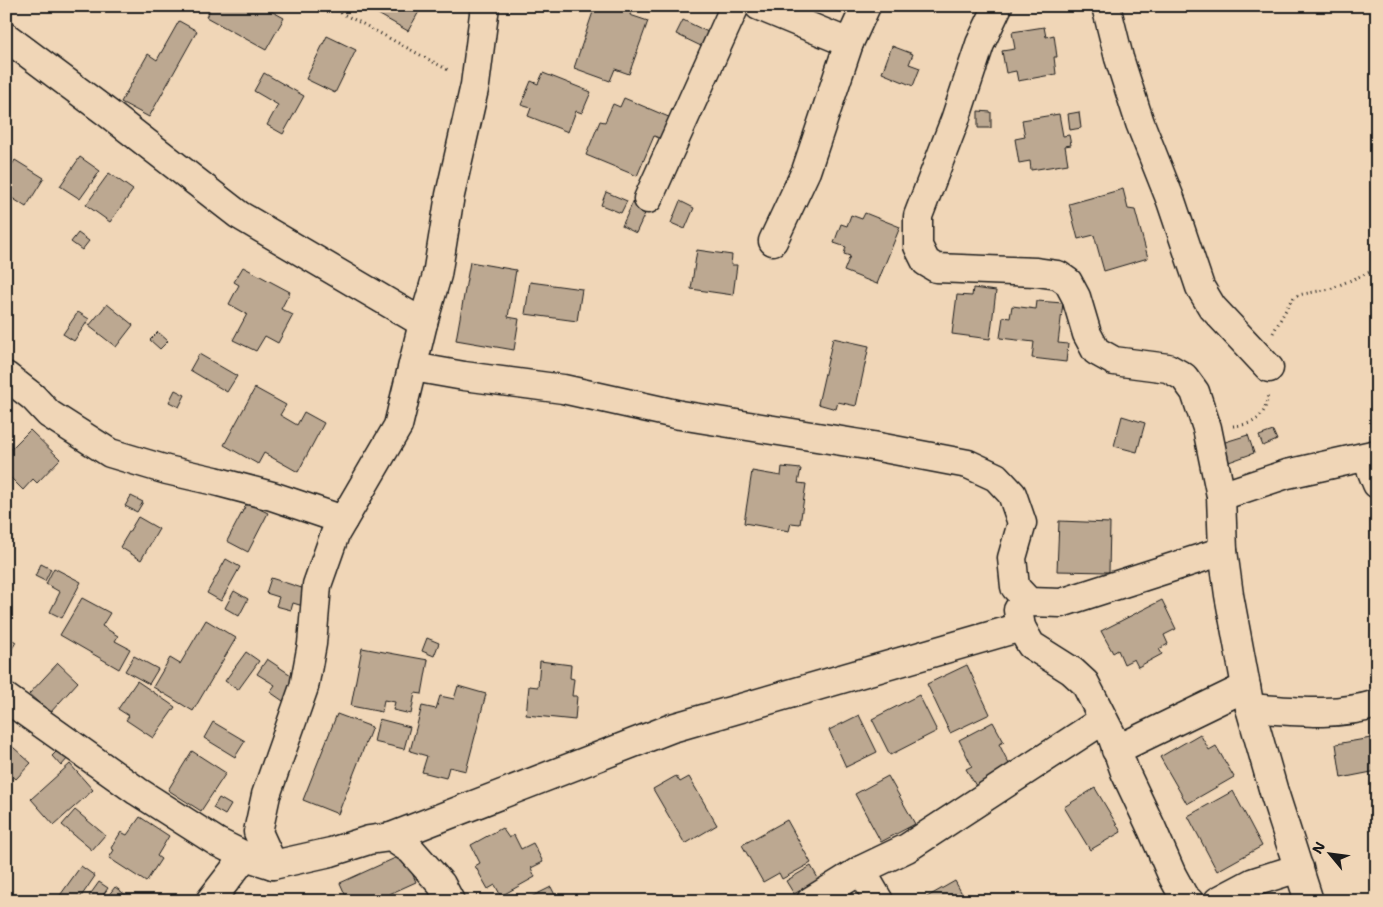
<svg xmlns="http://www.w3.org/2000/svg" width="1383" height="907" viewBox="0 0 1383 907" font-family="'Shantell Sans',sans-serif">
<rect width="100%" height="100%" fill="#f0d6b7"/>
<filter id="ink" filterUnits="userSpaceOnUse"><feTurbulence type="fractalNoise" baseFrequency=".02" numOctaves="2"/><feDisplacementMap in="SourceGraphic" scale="10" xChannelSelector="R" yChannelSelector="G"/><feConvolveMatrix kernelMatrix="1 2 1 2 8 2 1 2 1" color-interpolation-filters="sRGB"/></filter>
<g filter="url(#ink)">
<g fill="#bca891" stroke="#1c1c1c">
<path d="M 212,6 L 262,6 L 284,18 L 266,50 L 206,17 Z"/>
<path d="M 364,6 L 417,6 L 421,8 L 408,31 Z"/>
<path d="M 595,6 L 627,6 L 632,8 L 630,15 L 648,21 L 629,74 L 615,69 L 610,81 L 574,68 Z"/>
<path d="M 683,20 L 710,33 L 703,47 L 676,34 Z"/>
<path d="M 179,21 L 197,31 L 149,117 L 121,102 L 148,54 L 157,60 Z"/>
<path d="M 1044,27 L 1046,37 L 1054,35 L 1057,57 L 1054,57 L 1056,74 L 1018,81 L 1016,71 L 1006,73 L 1002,51 L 1015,49 L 1012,32 Z"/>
<path d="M 327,36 L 356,50 L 335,93 L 306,79 Z"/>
<path d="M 892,46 L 913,54 L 909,64 L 920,68 L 913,86 L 882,73 Z"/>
<path d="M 264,73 L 304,96 L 283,134 L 267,125 L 278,105 L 254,91 Z"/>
<path d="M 543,73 L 591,92 L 582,113 L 576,111 L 568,132 L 528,116 L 531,108 L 521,105 L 531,81 L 538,84 Z"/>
<path d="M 624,98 L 671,118 L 662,139 L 654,136 L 637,176 L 586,155 L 600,121 L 605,122 L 613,104 L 620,107 Z"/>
<path d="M 978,111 L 991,112 L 991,128 L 978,128 Z"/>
<path d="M 1079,112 L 1081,128 L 1070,130 L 1068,114 Z"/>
<path d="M 1059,114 L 1063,136 L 1069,135 L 1071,145 L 1065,146 L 1068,164 L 1031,170 L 1030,161 L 1019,163 L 1015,139 L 1025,137 L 1022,120 Z"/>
<path d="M 80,157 L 100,171 L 80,199 L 60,186 Z"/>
<path d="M 15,160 L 44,178 L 26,207 L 6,194 L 6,175 Z"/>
<path d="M 109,173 L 133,190 L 110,222 L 86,205 Z"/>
<path d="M 1123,189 L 1128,209 L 1135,210 L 1148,258 L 1104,271 L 1094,235 L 1078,239 L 1069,204 Z"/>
<path d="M 606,192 L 627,201 L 621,213 L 601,205 Z"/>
<path d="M 680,201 L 694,208 L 685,229 L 671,223 Z"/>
<path d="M 633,202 L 647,209 L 636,233 L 622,226 Z"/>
<path d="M 865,213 L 900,227 L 877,284 L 844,271 L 850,256 L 844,254 L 846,247 L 834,243 L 841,224 L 847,226 L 851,215 L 862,219 Z"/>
<path d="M 78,233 L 89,241 L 82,250 L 71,242 Z"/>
<path d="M 697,250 L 732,255 L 731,265 L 737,265 L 733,295 L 691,289 Z"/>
<path d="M 470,262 L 516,270 L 508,317 L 519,319 L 514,350 L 456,340 Z"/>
<path d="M 243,267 L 290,292 L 281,309 L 293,315 L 278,343 L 265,336 L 256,351 L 233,340 L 247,314 L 229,304 L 239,285 L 234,282 Z"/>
<path d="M 530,282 L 582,289 L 577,321 L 525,314 Z"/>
<path d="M 973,288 L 996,291 L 990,339 L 952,334 L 957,295 L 972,296 Z"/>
<path d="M 1037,301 L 1063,303 L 1058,343 L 1068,344 L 1066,362 L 1032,358 L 1034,342 L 1000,338 L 1003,317 L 1010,318 L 1012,306 L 1036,309 Z"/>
<path d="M 107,304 L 133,325 L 116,347 L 89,326 Z"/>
<path d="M 78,312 L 89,319 L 74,341 L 63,334 Z"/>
<path d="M 158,332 L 168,341 L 160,349 L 150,340 Z"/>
<path d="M 833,338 L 869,346 L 856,406 L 838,402 L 836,409 L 818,404 Z"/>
<path d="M 199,354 L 237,376 L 227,392 L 190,370 Z"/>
<path d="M 255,388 L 286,405 L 280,415 L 297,425 L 304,412 L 324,423 L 298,472 L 264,453 L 258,464 L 224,445 Z"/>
<path d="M 175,390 L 185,395 L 179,407 L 169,402 Z"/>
<path d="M 1122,416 L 1145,423 L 1137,452 L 1114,446 Z"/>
<path d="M 30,430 L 60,459 L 37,483 L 33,479 L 23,490 L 6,473 L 6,454 Z"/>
<path d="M 1273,431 L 1277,440 L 1263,446 L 1259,436 Z"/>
<path d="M 1248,435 L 1254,453 L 1229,462 L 1222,443 Z"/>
<path d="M 782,467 L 801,469 L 798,483 L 806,484 L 800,524 L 791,523 L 789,531 L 744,523 L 752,471 L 781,476 Z"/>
<path d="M 131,496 L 143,502 L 137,512 L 125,506 Z"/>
<path d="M 247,503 L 268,513 L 248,552 L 227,541 Z"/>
<path d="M 138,517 L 159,529 L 141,560 L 120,547 Z"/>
<path d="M 1059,521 L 1110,523 L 1109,572 L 1057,571 Z"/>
<path d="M 226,559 L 240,567 L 221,601 L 207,593 Z"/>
<path d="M 41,564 L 51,569 L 45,581 L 35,576 Z"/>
<path d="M 54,568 L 81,582 L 62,618 L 50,612 L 60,592 L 46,584 Z"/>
<path d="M 271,578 L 308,590 L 303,606 L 293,603 L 291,610 L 276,606 L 279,597 L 266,593 Z"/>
<path d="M 234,591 L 248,599 L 239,616 L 225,608 Z"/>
<path d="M 82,598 L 110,613 L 102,626 L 118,636 L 115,641 L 130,649 L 119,669 L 60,635 Z"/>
<path d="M 1162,600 L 1176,629 L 1164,635 L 1168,644 L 1159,649 L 1162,654 L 1138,667 L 1134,659 L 1124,664 L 1118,650 L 1113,653 L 1101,631 Z"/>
<path d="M 206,620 L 236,638 L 193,711 L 153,687 L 170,658 L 180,664 Z"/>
<path d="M 6,636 L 16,642 L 6,659 Z"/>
<path d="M 427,638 L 439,643 L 434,656 L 422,651 Z"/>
<path d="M 362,648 L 428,660 L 422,694 L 415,693 L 411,714 L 393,710 L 395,702 L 384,700 L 382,712 L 351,706 Z"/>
<path d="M 246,652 L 259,661 L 238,690 L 225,681 Z"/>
<path d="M 134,656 L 158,669 L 149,684 L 125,671 Z"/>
<path d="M 267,659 L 297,679 L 283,701 L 270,692 L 275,685 L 257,674 Z"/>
<path d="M 540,661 L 571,665 L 570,678 L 574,679 L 572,696 L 577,696 L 575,720 L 526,715 L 529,686 L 538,687 Z"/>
<path d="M 58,663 L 78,682 L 50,713 L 29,694 Z"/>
<path d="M 967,665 L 990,714 L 950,733 L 927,684 Z"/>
<path d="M 137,681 L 175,707 L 153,738 L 126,720 L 129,716 L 118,709 Z"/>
<path d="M 458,686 L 486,694 L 466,771 L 449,767 L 446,778 L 422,772 L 427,756 L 410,751 L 422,706 L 436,709 L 440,696 L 454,699 Z"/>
<path d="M 919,695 L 937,731 L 890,755 L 872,719 Z"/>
<path d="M 337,714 L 372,727 L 338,814 L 303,800 Z"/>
<path d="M 859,715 L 877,752 L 846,767 L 829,730 Z"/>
<path d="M 379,719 L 410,727 L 404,749 L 374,742 Z"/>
<path d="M 213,722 L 245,741 L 235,757 L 204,738 Z"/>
<path d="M 993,722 L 1004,742 L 999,744 L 1013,772 L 979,791 L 966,769 L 972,766 L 959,740 Z"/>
<path d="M 1200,734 L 1209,750 L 1216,746 L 1234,777 L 1187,804 L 1160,757 Z"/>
<path d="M 1377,737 L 1377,771 L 1341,778 L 1336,744 Z"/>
<path d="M 6,741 L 31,763 L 16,779 L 6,770 Z"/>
<path d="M 60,748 L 69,757 L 61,766 L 52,756 Z"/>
<path d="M 192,751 L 226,773 L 201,811 L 168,790 Z"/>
<path d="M 70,764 L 93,790 L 54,825 L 31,799 Z"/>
<path d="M 676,776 L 680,782 L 689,777 L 717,825 L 685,844 L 653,789 Z"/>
<path d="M 888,776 L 915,824 L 881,842 L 855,794 Z"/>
<path d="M 1095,788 L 1121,832 L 1090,850 L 1064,807 Z"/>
<path d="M 1233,791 L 1262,846 L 1217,871 L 1188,816 Z"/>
<path d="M 219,798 L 231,805 L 225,815 L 213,808 Z"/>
<path d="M 75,810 L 105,835 L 92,850 L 62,825 Z"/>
<path d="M 140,817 L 169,836 L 157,856 L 161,859 L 146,882 L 109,858 L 114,850 L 111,848 L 121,832 L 127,835 Z"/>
<path d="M 787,820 L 811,863 L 782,879 L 779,873 L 763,882 L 742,845 Z"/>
<path d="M 502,828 L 509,838 L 514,835 L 521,849 L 533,843 L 543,862 L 531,868 L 535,877 L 501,896 L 495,885 L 488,889 L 475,866 L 480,863 L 471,845 Z"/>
<path d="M 404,854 L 416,882 L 374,901 L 348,901 L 340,883 Z"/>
<path d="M 81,866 L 95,876 L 78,901 L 56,901 Z"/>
<path d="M 811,866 L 819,880 L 794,894 L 786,881 Z"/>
<path d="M 955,881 L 966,901 L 920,901 Z"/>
<path d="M 99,882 L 108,888 L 99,901 L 96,901 L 89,896 Z"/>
<path d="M 115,887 L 134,901 L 104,901 Z"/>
<path d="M 551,887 L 558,901 L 523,901 Z"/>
</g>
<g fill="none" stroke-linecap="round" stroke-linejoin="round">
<g stroke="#1c1c1c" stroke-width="31">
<g id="minor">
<path d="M 759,6 L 849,43"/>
<path d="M 998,6 L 980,44 L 955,120 L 918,216 L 918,246 L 926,262 L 936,268 L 1036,272 L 1058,275 L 1068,282 L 1076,297 L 1087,334 L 1096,351 L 1114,361 L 1168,368 L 1184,377 L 1195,392 L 1207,428 L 1221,496 L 1223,551 L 1229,595 L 1250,708 L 1274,792 L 1309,901"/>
<path d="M 1106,6 L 1119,58 L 1140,123 L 1171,201 L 1200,287 L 1212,307 L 1269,368"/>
<path d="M 6,37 L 109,114 L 239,215 L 423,323"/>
<path d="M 648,199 L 735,6"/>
<path d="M 773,241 L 806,171 L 849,43 L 866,6"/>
<path d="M 413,367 L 464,376 L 563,389 L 680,415 L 873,446 L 968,464 L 996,477 L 1012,494 L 1022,523 L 1012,558 L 1015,587 L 1029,602 L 1061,603 L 1223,551"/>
<path d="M 6,376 L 33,397 L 49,414 L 110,453 L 167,470 L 215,481 L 272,496 L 343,520"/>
<path d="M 1366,457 L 1377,484"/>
<path d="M 1221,496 L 1287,474 L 1377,454"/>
<path d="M 1018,610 L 1021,627 L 1031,645 L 1072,671 L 1085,683 L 1112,736 L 1125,772 L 1152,829 L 1172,875 L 1184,897 L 1189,901"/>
<path d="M 6,698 L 137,791 L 217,842 L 245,856 L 273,865 L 331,852 L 369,840 L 391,837 L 411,850 L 441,884 L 450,901"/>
<path d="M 1250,708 C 1293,711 1335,717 1377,704"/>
<path d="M 1116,750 L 1246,687"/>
<path d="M 391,837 L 672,728 L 1021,627"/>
<path d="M 273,865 L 258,832 L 266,795 L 304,687 L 312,644 L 317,585 L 335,534 L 398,426 L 423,323 L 437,275 L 450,195 L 475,85 L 485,6"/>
<path d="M 861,870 L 879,901"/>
<path d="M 210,901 L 245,856"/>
<path d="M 811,901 L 861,870 L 907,848 L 1103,720"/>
<path d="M 1218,901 L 1254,882 L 1299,868"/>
</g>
</g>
<g stroke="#1c1c1c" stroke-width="3" stroke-dasharray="1 4" stroke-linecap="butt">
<path d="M 327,6 L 363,24 L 450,71"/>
<path d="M 1273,333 L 1292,299 L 1298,295 L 1330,289 L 1377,269"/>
<path d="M 1233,426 C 1256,424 1265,418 1268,394"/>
</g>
<use href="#minor" stroke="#f0d6b7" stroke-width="28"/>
</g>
</g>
<rect width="1383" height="907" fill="none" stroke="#f0d6b7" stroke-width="25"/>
<rect x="12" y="12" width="1358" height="882" fill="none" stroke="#1c1c1c" stroke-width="2" filter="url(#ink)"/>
<g transform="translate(1330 854) rotate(299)" stroke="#f0d6b7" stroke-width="4" paint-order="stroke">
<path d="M0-4L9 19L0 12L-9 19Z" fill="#1c1c1c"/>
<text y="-8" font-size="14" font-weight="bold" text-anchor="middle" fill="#1c1c1c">N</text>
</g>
</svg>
